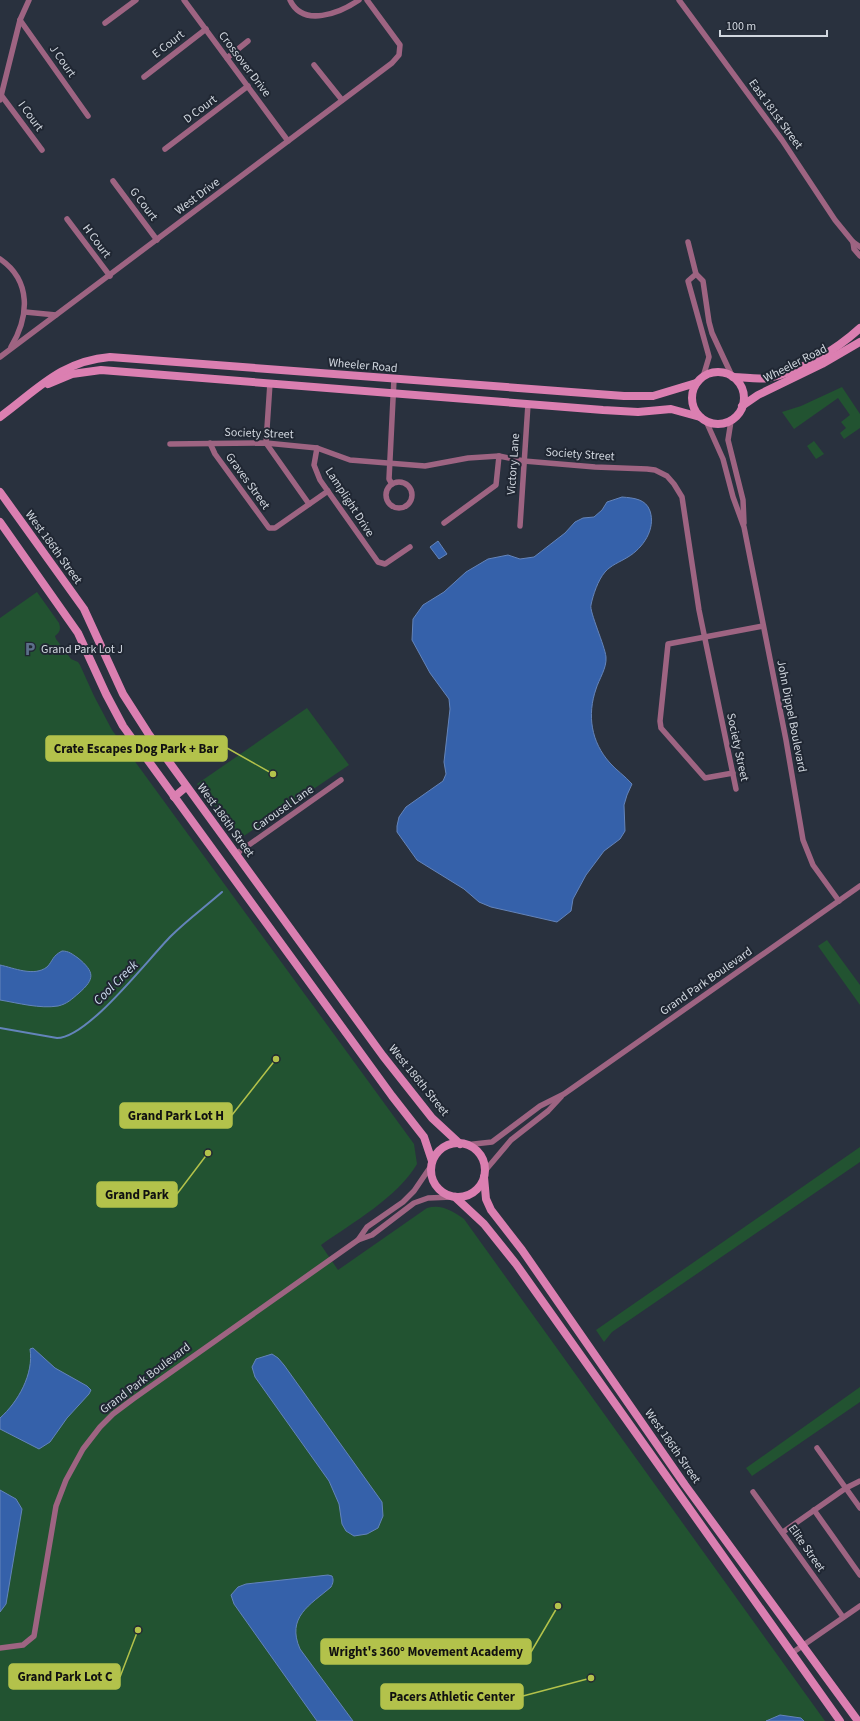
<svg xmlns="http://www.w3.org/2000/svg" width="860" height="1721" viewBox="0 0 860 1721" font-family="'Source Sans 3',sans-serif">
<rect width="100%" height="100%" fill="#29313e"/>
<g fill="#225331">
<path d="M 842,387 L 860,414 L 860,428 L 844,439 L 840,433 L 846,428 L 841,422 L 850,415 L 838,398 L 794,429 L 782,412 L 801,406 Z"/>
<path d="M 814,441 L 824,454 L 816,459 L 807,446 Z"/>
<path d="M 37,592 L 59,623 C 61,629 60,632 55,636 L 56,639 L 71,659 L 78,662 L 80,665 L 94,696 L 112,730 L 414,1144 L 417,1164 C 398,1197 352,1223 321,1245 L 338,1270 L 427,1208 C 442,1204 452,1211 464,1219 L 825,1721 L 0,1721 L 0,618 Z"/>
<path d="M 307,708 L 349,765 L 241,838 L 197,784 Z"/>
<path d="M 827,940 L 860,985 L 860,1005 L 818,946 Z"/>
<path d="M 860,1147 L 860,1162 L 612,1332 L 604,1342 L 596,1330 Z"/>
<path d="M 860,1387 L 860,1402 L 752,1476 L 746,1468 Z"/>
</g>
<g fill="#3561aa" stroke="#6484ba">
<path d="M 622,497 C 634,498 646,499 650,511 C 656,529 643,548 628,557 C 620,562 611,565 605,572 C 598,580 593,595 591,605 C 589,611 605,646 606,657 C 607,668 599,679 596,689 C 587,715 591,742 610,763 C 616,770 625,776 632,784 L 627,795 L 624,805 L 625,831 L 620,839 L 604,851 L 586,875 L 573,899 L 571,911 L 557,922 L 491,907 L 479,902 L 464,889 L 417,860 L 397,832 L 397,826 L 399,817 L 406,807 L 443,781 L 446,774 L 444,762 L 450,709 L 449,699 L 430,673 L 412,640 L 413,619 L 423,605 L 444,592 L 466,572 L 488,559 L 508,555 L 520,559 L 534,557 L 565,533 L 575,522 L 583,518 L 594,517 L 602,510 L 607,502 Z"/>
<path d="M 438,541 L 447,554 L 439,559 L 430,547 Z"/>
<path d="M 62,951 C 69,951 72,954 78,958 C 95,972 95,979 79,993 C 72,999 67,1004 58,1006 C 40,1009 18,1003 0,1000 L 0,965 C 14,968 34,977 47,967 C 53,961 52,956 62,951 Z"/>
<path d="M 33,1348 L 55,1368 L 87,1386 L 91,1390 L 89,1394 L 67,1418 L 50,1442 L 39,1449 L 0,1429 L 0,1418 C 18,1402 34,1374 30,1349 Z"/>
<path d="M 272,1354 L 278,1358 L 284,1365 L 382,1502 L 383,1516 L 378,1528 L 367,1534 L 354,1536 L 346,1531 L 342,1524 L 339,1504 L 329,1481 L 255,1377 L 252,1367 L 256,1359 Z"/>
<path d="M 0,1490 L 16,1499 L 22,1509 L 6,1604 L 0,1612 Z"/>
<path d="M 328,1575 L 332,1576 C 334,1580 333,1583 331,1587 C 310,1605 286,1617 300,1649 L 353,1721 L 317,1721 L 234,1604 L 231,1595 L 238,1587 L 246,1584 Z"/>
<path d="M 780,1715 L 801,1718 L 804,1721 L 766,1721 Z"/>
</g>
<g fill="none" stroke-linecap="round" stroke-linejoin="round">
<path stroke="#6484ba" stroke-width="2" d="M 0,1028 L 57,1038 C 88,1038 148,959 171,936 C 187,920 205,907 222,892"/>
<g stroke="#9e6482" stroke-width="5.5">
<path d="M 184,0 L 288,141"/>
<path d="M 290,0 C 303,28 340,13 359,0"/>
<path d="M 679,0 L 782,140 L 835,220 L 853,242 L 860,247"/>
<path d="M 20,20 L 88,116"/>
<path d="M 105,23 L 136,0"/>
<path d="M 227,58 L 248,41"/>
<path d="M 314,65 L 342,100"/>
<path d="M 144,77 L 206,29"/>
<path d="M 1,95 L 42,150"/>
<path d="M 0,100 L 20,20 L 29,0"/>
<path d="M 165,149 L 248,86"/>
<path d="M 113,181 L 157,240"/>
<path d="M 67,219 L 110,276"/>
<path d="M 688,242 L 696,274 L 703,281 L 709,322 L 712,333 L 732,376"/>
<path d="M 853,242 L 854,249 L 860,256"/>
<path d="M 0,259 C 32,281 29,317 11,347"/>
<path d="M 696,274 L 688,281 L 708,353 L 709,357 L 703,377"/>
<path d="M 25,312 L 56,315"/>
<path d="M 0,357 L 392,63 L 399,55 L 400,45 L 367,0"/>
<path d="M 270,383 L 266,443 L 309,504"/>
<path d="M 706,421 L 723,459 L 733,497 L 744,527 L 786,740 L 803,840 L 813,865 L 839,901"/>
<path d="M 731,421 L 728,440 L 743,500 L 744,523"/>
<path d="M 210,443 L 215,454 L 269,528 L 275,528 L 328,491"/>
<path d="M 170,444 L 266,443 L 317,448 L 350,460 L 425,466 L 468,458 L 499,456 L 524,461 L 595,467 L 647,469 L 655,470 L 667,476 L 674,484 L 682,497 L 699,610 L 736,789"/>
<path d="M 317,448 L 314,465 L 320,480 L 378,562 L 385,564 L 410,547"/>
<circle cx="399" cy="495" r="13"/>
<path d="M 392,484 L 389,479 L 394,379"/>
<path d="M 444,523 L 496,485 L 499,456"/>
<path d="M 520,526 L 528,404"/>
<path d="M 733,773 L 705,778 L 661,728 L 660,721 L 668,644 L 763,626"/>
<path d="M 236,854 L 341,780"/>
<path d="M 465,1145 L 492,1142 L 540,1106 L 564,1094 L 860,886"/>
<path d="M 484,1172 L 511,1140 L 548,1111 L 561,1097"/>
<path d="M 358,1240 L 367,1227 L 403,1202 L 414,1191 L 431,1166"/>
<path d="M 817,1448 L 860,1508"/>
<path d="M 753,1492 L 843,1617"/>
<path d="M 814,1510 L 860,1575"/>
<path d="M 783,1532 L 846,1488 L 860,1481"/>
<path d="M 0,1648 L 23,1645 L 34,1636 L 56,1506 L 66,1480 L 83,1449 L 100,1427 L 113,1414 L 133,1399 L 358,1240 L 372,1235 L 414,1203 L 428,1198 L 452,1197"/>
<path d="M 792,1653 L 860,1606"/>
</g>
<g stroke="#db7fb1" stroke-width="8">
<circle cx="718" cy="398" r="26"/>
<path d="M 733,377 C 745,377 756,380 768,378 C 800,372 836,350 860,328"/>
<path d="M 48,384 L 72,374 L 101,370 L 603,410 L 638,412 L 671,409 L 700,417"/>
<path d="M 742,406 L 758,395 L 822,364 L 860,342"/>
<path d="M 0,417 C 37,390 61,361 110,357 L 624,396 L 653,396 L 696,383"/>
<path d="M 0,492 L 84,609 L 123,694 L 148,733 L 383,1056 L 432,1118 L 460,1144"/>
<path d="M 0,522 L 78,633 L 106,694 L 123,726 L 392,1096 L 424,1137 L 432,1161"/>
<path d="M 174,797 L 186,787"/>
<circle cx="458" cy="1170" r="27"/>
<path d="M 484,1177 L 486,1199 L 491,1210 L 522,1250 L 685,1485 L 858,1721"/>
<path d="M 455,1197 L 484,1224 L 516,1264 L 840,1721"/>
</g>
</g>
<defs>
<g id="parking-bare" transform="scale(1.08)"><path d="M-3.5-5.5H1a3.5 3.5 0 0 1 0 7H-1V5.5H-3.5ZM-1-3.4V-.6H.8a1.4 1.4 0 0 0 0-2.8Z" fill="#5c6f8a" stroke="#202733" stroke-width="2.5" paint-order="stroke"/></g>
</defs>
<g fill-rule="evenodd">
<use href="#parking-bare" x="30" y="649"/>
</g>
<g text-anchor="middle" stroke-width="4" stroke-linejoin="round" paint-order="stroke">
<g font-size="12" fill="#d1d7df" stroke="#202733">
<text transform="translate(168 44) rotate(-38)" y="4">E Court</text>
<text transform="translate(63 61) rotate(55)" y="4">J Court</text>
<text transform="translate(245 64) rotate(53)" y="4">Crossover Drive</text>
<text transform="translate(200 109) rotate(-37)" y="4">D Court</text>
<text transform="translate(776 114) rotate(54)" y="4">East 181st Street</text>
<text transform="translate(31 116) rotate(54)" y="4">I Court</text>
<text transform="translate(197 196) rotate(-37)" y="4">West Drive</text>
<text transform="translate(144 204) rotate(53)" y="4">G Court</text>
<text transform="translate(97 241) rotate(53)" y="4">H Court</text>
<text transform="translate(795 363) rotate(-27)" y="4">Wheeler Road</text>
<text transform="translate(363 365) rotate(5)" y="4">Wheeler Road</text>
<text transform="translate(259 433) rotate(2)" y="4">Society Street</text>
<text transform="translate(580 454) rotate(4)" y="4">Society Street</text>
<text transform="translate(513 464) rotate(-86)" y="4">Victory Lane</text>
<text transform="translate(248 481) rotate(54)" y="4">Graves Street</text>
<text transform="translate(350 502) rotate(57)" y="4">Lamplight Drive</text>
<text transform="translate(54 547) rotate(54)" y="4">West 186th Street</text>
<text transform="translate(792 716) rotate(79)" y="4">John Dippel Boulevard</text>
<text transform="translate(738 747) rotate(78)" y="4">Society Street</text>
<text transform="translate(283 808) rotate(-35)" y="4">Carousel Lane</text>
<text transform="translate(226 820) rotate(54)" y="4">West 186th Street</text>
<text transform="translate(706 981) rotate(-35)" y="4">Grand Park Boulevard</text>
<text transform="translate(419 1080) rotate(51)" y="4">West 186th Street</text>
<text transform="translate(145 1378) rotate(-37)" y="4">Grand Park Boulevard</text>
<text transform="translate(673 1446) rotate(55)" y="4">West 186th Street</text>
<text transform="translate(807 1548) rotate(55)" y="4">Elite Street</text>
</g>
<g font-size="12" fill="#d1d7df" stroke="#202733" text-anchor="start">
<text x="41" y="653">Grand Park Lot J</text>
</g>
<g font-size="13" font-style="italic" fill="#d0ddf2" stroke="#202733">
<text transform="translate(115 982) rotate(-45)" y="5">Cool Creek</text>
</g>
</g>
<path fill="none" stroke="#b3c24b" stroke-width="1.5" d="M273 774L227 748M276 1059L232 1115M208 1153L177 1194M558 1606L531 1652M138 1630L120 1677M591 1678L523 1696"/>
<g fill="#b3c24b" stroke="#202733" stroke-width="1.5">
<circle cx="273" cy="774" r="4"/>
<circle cx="276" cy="1059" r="4"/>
<circle cx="208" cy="1153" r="4"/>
<circle cx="558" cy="1606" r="4"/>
<circle cx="138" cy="1630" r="4"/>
<circle cx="591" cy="1678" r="4"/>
</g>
<g fill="#b3c24b" stroke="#b3c24b" stroke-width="1.5">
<rect x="46" y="736" width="181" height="25" rx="4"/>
<rect x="120" y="1103" width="112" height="25" rx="4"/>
<rect x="97" y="1182" width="80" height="25" rx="4"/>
<rect x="321" y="1639" width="210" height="25" rx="4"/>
<rect x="9" y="1664" width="111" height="25" rx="4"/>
<rect x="381" y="1684" width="142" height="25" rx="4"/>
</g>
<g font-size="13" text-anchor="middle" font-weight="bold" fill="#111">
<text x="136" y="753">Crate Escapes Dog Park + Bar</text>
<text x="176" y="1120">Grand Park Lot H</text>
<text x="137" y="1199">Grand Park</text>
<text x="426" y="1656">Wright's 360° Movement Academy</text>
<text x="65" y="1681">Grand Park Lot C</text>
<text x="452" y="1701">Pacers Athletic Center</text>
</g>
<path d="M720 30v6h107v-6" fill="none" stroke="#d1d7df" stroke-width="2"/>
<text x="726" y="30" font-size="12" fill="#d1d7df" stroke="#202733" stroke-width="3" paint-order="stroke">100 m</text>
</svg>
